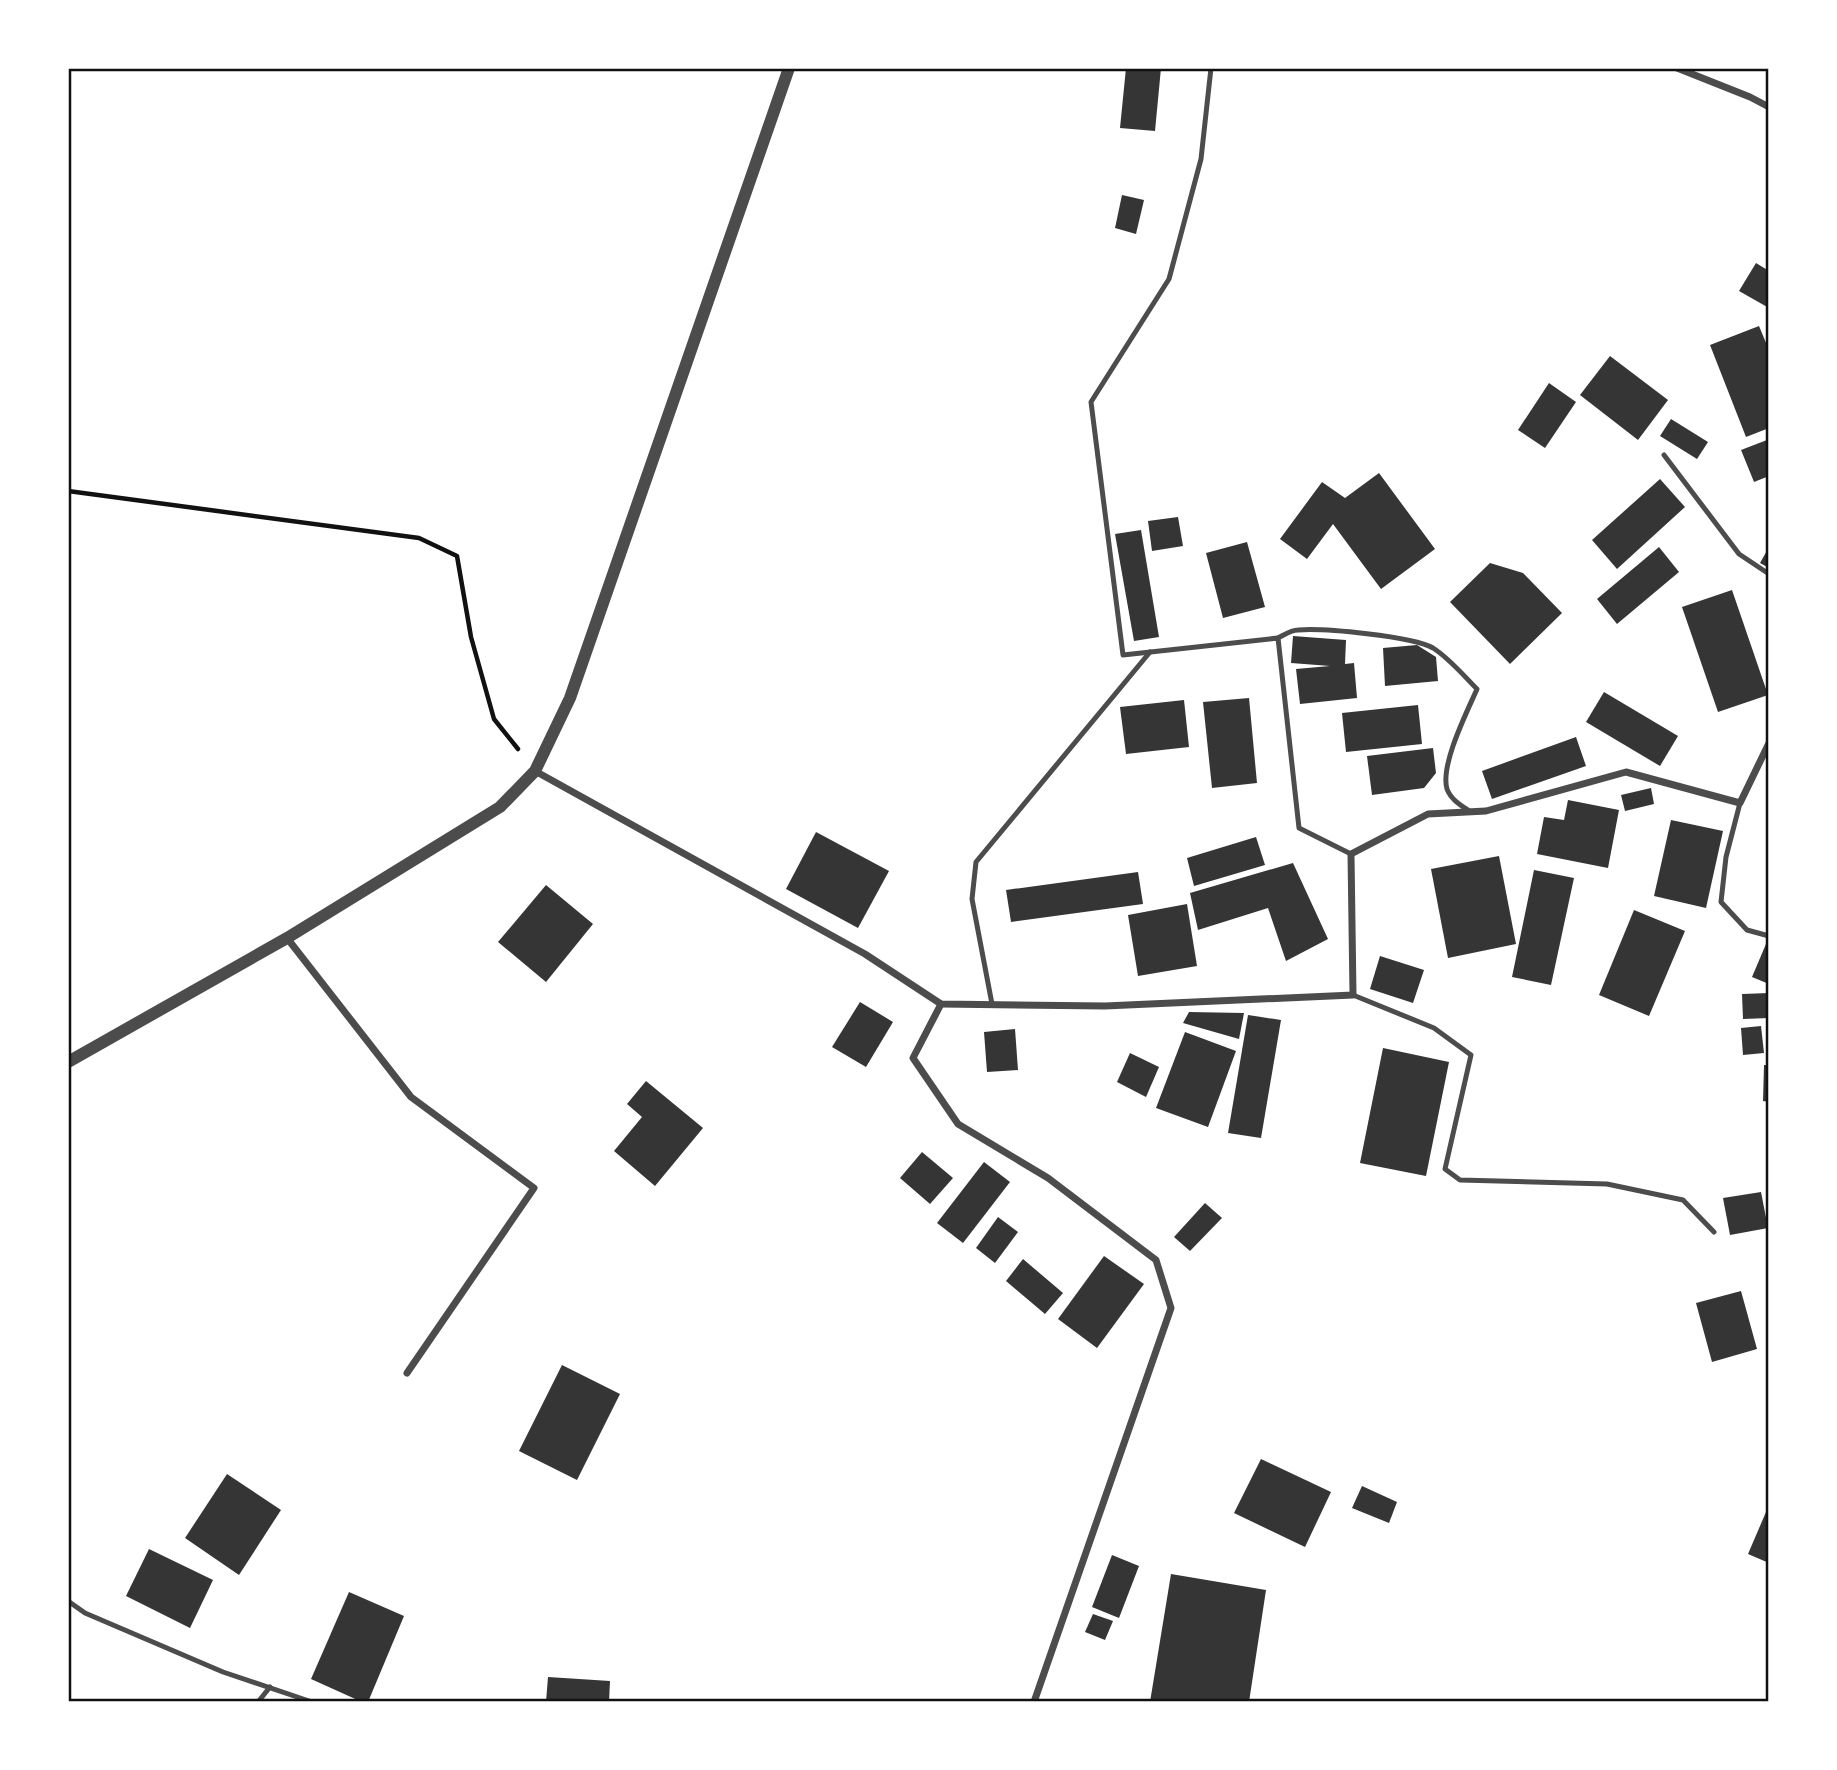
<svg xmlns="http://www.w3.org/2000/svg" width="1837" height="1770" viewBox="0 0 1837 1770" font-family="'Libre Baskerville',serif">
<rect width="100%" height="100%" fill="#fff"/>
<g fill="#353535">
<path d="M 1126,68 L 1161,68 L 1155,131 L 1120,128 Z"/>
<path d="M 1122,195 L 1144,200 L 1136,234 L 1115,228 Z"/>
<path d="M 1756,263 L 1769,271 L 1769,308 L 1739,291 Z"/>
<path d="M 1759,326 L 1769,350 L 1769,428 L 1746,437 L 1710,345 Z"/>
<path d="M 1610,356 L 1668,400 L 1638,440 L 1580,395 Z"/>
<path d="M 1549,383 L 1576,402 L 1545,448 L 1518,430 Z"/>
<path d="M 1671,419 L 1708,442 L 1697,459 L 1660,436 Z"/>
<path d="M 1767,440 L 1769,476 L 1754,482 L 1741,450 Z"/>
<path d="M 1379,473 L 1435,549 L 1381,589 L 1333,524 L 1307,559 L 1280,539 L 1322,482 L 1345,498 Z"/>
<path d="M 1660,479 L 1685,507 L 1617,569 L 1592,540 Z"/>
<path d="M 1178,517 L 1183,546 L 1152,551 L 1148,521 Z"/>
<path d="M 1141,530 L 1159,637 L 1134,641 L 1115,534 Z"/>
<path d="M 1247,542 L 1265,607 L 1223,618 L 1206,553 Z"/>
<path d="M 1659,547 L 1679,572 L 1617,624 L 1597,599 Z"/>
<path d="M 1769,547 L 1769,568 L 1760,563 Z"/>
<path d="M 1490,563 L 1523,573 L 1562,613 L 1510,664 L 1450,602 Z"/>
<path d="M 1732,590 L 1768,695 L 1718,712 L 1682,607 Z"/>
<path d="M 1293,636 L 1346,640 L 1345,664 L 1354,663 L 1357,698 L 1300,704 L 1296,669 L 1330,666 L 1291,663 Z"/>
<path d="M 1417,645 L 1436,657 L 1438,681 L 1385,686 L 1383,648 Z"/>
<path d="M 1604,692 L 1678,736 L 1660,766 L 1586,722 Z"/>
<path d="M 1249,698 L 1257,783 L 1212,788 L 1203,702 Z"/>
<path d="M 1184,700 L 1189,747 L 1126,754 L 1120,707 Z"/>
<path d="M 1418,705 L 1422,744 L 1346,752 L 1342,713 Z"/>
<path d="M 1576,737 L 1586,766 L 1492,799 L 1482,771 Z"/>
<path d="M 1433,748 L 1436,773 L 1424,788 L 1372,795 L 1367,756 Z"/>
<path d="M 1651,788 L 1654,804 L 1625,811 L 1621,795 Z"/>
<path d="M 1568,800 L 1619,810 L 1608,868 L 1537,854 L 1544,817 L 1564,820 Z"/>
<path d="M 1671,820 L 1723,831 L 1706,908 L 1654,896 Z"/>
<path d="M 816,832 L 889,871 L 858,928 L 786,889 Z"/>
<path d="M 1256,837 L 1265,865 L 1194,886 L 1187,858 Z"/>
<path d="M 1499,856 L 1516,944 L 1448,958 L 1431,869 Z"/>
<path d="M 1293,863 L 1328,939 L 1286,961 L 1268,908 L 1198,930 L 1190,893 Z"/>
<path d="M 1534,870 L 1574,878 L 1551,985 L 1512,977 Z"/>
<path d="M 1138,872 L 1143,904 L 1011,922 L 1006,890 Z"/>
<path d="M 546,885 L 593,924 L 546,982 L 498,942 Z"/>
<path d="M 1187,904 L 1197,966 L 1138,976 L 1128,915 Z"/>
<path d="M 1634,910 L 1685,931 L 1649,1016 L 1599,995 Z"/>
<path d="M 1766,944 L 1769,946 L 1769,984 L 1752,977 Z"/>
<path d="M 1380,956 L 1424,970 L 1413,1003 L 1370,989 Z"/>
<path d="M 1769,993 L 1769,1018 L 1743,1019 L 1742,994 Z"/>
<path d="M 860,1002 L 893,1022 L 866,1067 L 832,1047 Z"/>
<path d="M 1189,1012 L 1244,1013 L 1239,1039 L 1183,1023 Z"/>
<path d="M 1248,1015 L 1281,1020 L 1261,1138 L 1228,1133 Z"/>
<path d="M 1761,1026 L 1764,1053 L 1743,1055 L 1741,1028 Z"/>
<path d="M 1015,1029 L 1018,1070 L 987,1072 L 984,1032 Z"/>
<path d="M 1185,1032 L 1236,1051 L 1208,1127 L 1156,1108 Z"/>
<path d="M 1383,1048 L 1449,1062 L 1426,1176 L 1360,1163 Z"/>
<path d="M 1130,1053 L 1159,1067 L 1146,1097 L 1117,1082 Z"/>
<path d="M 1764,1065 L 1769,1065 L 1769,1102 L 1763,1101 Z"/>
<path d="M 646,1081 L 703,1128 L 655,1186 L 614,1151 L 642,1117 L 627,1104 Z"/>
<path d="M 922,1152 L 953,1178 L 930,1204 L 900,1178 Z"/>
<path d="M 984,1162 L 1010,1182 L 963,1243 L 937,1223 Z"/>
<path d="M 1761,1192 L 1768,1228 L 1730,1235 L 1723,1198 Z"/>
<path d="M 1205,1203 L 1222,1218 L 1190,1251 L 1174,1237 Z"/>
<path d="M 998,1217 L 1018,1232 L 995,1263 L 976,1248 Z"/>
<path d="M 1104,1256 L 1144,1284 L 1097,1348 L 1058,1319 Z"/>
<path d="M 1023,1259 L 1063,1293 L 1045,1314 L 1006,1281 Z"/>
<path d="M 1741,1291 L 1757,1349 L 1712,1362 L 1696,1303 Z"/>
<path d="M 562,1365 L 620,1394 L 577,1480 L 519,1451 Z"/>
<path d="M 1261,1459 L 1331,1492 L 1305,1547 L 1234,1513 Z"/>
<path d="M 227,1474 L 281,1510 L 239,1575 L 185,1538 Z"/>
<path d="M 1362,1486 L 1397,1502 L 1389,1523 L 1352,1508 Z"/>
<path d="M 1769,1505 L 1769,1563 L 1748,1554 Z"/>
<path d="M 149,1549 L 213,1580 L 190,1628 L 126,1596 Z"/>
<path d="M 1112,1555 L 1139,1566 L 1119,1618 L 1092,1607 Z"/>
<path d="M 1171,1574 L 1266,1590 L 1249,1702 L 1150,1702 Z"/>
<path d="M 349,1592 L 404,1616 L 368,1702 L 362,1702 L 311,1679 Z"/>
<path d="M 1093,1614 L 1113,1621 L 1105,1640 L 1085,1632 Z"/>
<path d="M 548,1677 L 610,1681 L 609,1702 L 546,1702 Z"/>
</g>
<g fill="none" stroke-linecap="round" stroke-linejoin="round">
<path stroke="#111" stroke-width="4.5" d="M 68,491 L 419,538 L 457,556 L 471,637 L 494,719 L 518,749"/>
<g stroke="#4c4c4c" stroke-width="5">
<path d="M 1211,68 L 1201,159 L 1169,279 L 1091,402 L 1123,655 L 1278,638 L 1299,828 L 1351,854"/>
<path d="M 1664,455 L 1739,554 L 1769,574"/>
<path d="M 1278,638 C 1284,635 1291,630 1298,630 C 1323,628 1412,636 1433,648 C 1449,658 1464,676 1477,689 C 1467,712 1440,765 1447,789 C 1451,800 1462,806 1471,812"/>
<path d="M 1740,803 L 1726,857 L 1721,902 L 1747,930 L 1769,936"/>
<path d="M 1353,995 L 1434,1028 L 1471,1055 L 1445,1169 L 1460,1180 L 1607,1184 L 1683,1200 L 1714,1232"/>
<path d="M 992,1004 L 972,899 L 976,862 L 1150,652"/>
<path d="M 68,1601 L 85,1613 L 223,1672 L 312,1702"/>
<path d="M 258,1702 L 270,1687"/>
</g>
<g stroke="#4c4c4c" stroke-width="7">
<path d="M 1677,68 L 1750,97 L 1769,107"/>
<path d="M 535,771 L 865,954 L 941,1004 L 1105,1006 L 1353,995 L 1351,854 L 1428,814 L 1486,811 L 1626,772 L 1740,803 L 1769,743"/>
<path d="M 287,938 L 411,1097 L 534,1188 L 407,1373"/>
<path d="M 941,1004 L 913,1058 L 958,1124 L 1048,1178 L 1156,1260 L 1171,1308 L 1034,1702"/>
</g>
<path stroke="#4c4c4c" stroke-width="12" d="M 68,1062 L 287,938 L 500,807 L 535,771 L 570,698 L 789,68"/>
</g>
<rect width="1837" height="1770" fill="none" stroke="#ffffff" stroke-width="140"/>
<rect x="70" y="70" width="1697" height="1630" fill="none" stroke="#111" stroke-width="2.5"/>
</svg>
